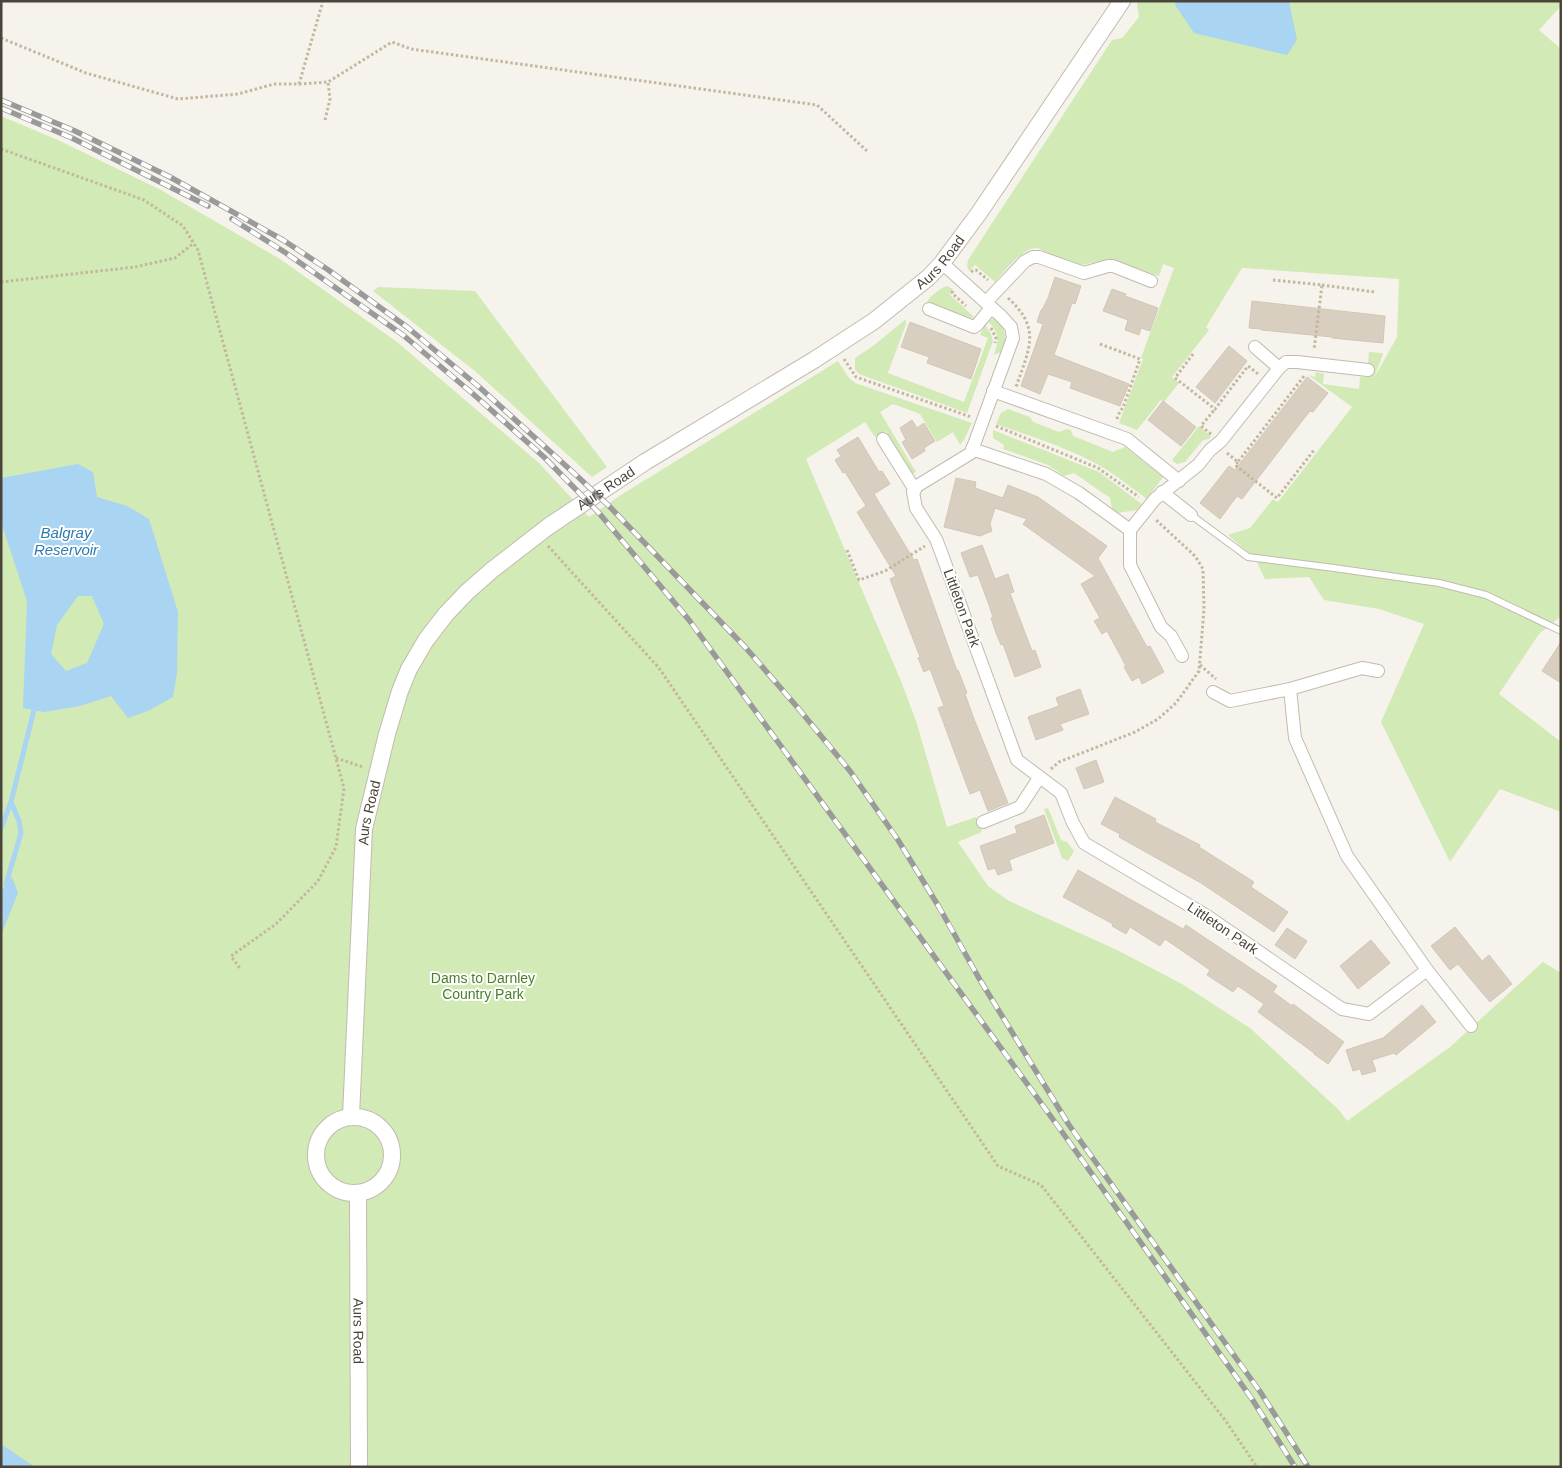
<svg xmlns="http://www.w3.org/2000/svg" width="1562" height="1468" viewBox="0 0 1562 1468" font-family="Helvetica,sans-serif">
<rect width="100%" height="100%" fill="#f6f3ec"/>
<g fill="#d2eab5">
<path d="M 1139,1 L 1561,1 L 1561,6 L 1539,30 L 1561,49 L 1561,616 L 1539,634 L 1499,694 L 1561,742 L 1561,812 L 1500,789 L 1450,862 L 1381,722 L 1424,624 L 1379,609 L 1324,600 L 1309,577 L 1265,579 L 1255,558 L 1228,535 L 1250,528 L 1273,499 L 1278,502 L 1352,407 L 1308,375 L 1315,377 L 1316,372 L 1324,374 L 1323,384 L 1359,389 L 1360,377 L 1369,377 L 1370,364 L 1368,363 L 1369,352 L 1382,353 L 1383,354 L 1374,378 L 1397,337 L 1399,279 L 1242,268 L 1206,327 L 1209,330 L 1172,377 L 1179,383 L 1164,402 L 1161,400 L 1137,430 L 1119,423 L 1143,359 L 1141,358 L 1174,268 L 1163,264 L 1159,276 L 1111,259 L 1082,265 L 1070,261 L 1066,262 L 1046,255 C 1033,233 1004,272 995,282 L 975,265 L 969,271 L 967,266 L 968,260 L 1112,40 L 1122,38 L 1139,17 L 1137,4 Z"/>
<path d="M 1,116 L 58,140 L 161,190 L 280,259 L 397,342 L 539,463 L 589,517 L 624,493 L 838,361 L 849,378 L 855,383 L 972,423 L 964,440 L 960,445 L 953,432 L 937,442 L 920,414 L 893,404 L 880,412 L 916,472 L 912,474 L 886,431 L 875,437 L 865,422 L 806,459 L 901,681 L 916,721 L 947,827 L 976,817 L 982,832 L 958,842 L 988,886 L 1009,901 L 1117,950 L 1182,984 L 1250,1028 L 1339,1110 L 1347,1121 L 1450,1047 L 1543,962 L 1561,973 L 1561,1467 L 1,1467 Z"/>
<path d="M 947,286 L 953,289 L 949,294 L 974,317 L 971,318 L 930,303 L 926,305 C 928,297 939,289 947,286 Z"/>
<path d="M 378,287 L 475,291 L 607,467 L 592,477 L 476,372 L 373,291 Z"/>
<path d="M 995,318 C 1006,329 1007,337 1003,351 L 994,355 C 999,340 1000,334 988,321 Z"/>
<path d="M 906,319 L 906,324 L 888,373 L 964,402 L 988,338 L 980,335 L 985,325 L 991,334 L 993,341 L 967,413 L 859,374 L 855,370 L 855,358 L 873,346 Z"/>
<path d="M 1008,409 L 1030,417 L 1033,422 L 1059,432 L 1067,429 L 1071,430 L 1073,436 L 1113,452 L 1125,447 L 1163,477 L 1147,499 C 1128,485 1110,470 1089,460 C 1060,445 1027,435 996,424 L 1001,413 Z"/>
<path d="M 1199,426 L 1211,436 L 1209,439 L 1203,440 L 1185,462 L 1177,464 L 1172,460 Z"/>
<path d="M 993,430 L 1099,472 L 1142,504 L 1137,510 L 1117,513 L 1112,509 L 1110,498 L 1074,473 L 1064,476 L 1048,465 L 1003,449 L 1004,445 L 993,438 Z"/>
<path d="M 1048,808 L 1061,840 L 1067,842 L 1074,851 L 1068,861 L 1062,858 L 1044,809 Z"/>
</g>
<g fill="#a9d4f2" fill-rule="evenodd">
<path d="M 1176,1 L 1289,1 L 1297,40 L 1287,55 L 1194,33 L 1175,5 Z"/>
<path d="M 78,464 L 93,472 L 97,497 L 127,506 L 149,519 L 178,612 L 177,673 L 173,697 L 150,710 L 128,718 L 111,696 L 80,706 L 44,712 L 23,708 L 27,601 L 2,525 L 1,478 ZM 78,596 L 92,596 L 104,624 L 87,663 L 66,671 L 51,654 L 57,625 Z"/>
<path d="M 12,877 L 18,893 L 1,935 L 1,891 Z"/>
<path d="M 1,1444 L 32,1465 L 35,1467 L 1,1467 Z"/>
</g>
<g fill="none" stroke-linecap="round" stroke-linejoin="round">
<g stroke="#a9d4f2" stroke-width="5">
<path d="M 1,828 L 11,802"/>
<path d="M 6,884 L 21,833 L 19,821 L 11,802 L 34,710"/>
</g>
</g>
<g fill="#d8cfc1" stroke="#d3c7b4">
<path d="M 1055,277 L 1081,286 L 1075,304 L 1072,303 L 1054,355 L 1129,384 L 1120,406 L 1070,388 L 1072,382 L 1048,374 L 1040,394 L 1021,386 L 1043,324 L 1037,322 L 1041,310 L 1042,310 L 1048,298 Z"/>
<path d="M 1112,289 L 1126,294 L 1125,296 L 1158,308 L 1150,331 L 1141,328 L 1139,335 L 1125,330 L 1128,320 L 1103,311 Z"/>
<path d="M 1252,301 L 1385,316 L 1383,343 L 1332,338 L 1332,337 L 1261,330 L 1261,329 L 1249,328 Z"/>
<path d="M 910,322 L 981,349 L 971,379 L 927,363 L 929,357 L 901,347 Z"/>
<path d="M 1229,346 L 1247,361 L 1215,403 L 1196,387 Z"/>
<path d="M 1307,377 L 1328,393 L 1313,412 L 1310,411 L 1299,425 L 1242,499 L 1237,496 L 1220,519 L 1200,503 L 1229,466 L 1235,470 Z"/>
<path d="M 1163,401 L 1196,427 L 1181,446 L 1148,420 Z"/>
<path d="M 912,420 L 917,428 L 924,423 L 935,441 L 924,448 L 925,451 L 912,459 L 902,442 L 906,440 L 900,428 Z"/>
<path d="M 858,437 L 879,472 L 882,471 L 890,484 L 874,494 L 914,560 L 917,559 L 957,671 L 958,670 L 967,693 L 965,694 L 974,719 L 1008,803 L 988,811 L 980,790 L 970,794 L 938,708 L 944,706 L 930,669 L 924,672 L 918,658 L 920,657 L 890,579 L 896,576 L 857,512 L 866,506 L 845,472 L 843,473 L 835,460 L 841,456 L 837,450 Z"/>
<path d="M 956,478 L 976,482 L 975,488 L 1003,498 L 1008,485 L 1038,497 L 1107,546 L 1098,558 L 1147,647 L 1150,646 L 1164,672 L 1142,684 L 1139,677 L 1132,681 L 1124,667 L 1126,666 L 1107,631 L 1102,634 L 1094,621 L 1100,618 L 1081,584 L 1095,576 L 1023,524 L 1027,519 L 995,508 L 990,524 L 992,531 L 980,536 L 944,527 Z"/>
<path d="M 982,545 L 995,579 L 1008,574 L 1014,592 L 1010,593 L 1016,609 L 1032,651 L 1035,650 L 1041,667 L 1015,677 L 1003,644 L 1001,645 L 996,633 L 991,618 L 993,617 L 989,605 L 978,575 L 970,577 L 961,553 Z"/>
<path d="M 1561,642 L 1561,683 L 1542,671 Z"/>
<path d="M 1080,689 L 1089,714 L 1060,724 L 1063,730 L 1036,740 L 1028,717 L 1059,706 L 1056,698 Z"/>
<path d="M 1096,760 L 1104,782 L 1084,789 L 1076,768 Z"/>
<path d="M 1115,797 L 1156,819 L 1155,822 L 1200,845 L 1199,847 L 1254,882 L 1251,887 L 1288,912 L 1274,932 L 1201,883 L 1119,837 L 1120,834 L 1101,824 Z"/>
<path d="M 1044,815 L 1054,843 L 1009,860 L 1012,870 L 998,875 L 995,868 L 988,870 L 980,846 L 1017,833 L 1015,826 Z"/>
<path d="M 1078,870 L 1183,929 L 1186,925 L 1277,986 L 1273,992 L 1292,1006 L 1293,1004 L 1344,1042 L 1328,1064 L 1314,1054 L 1314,1053 L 1258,1012 L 1264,1004 L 1238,986 L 1233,992 L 1207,975 L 1210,970 L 1165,939 L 1160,946 L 1130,927 L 1126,934 L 1112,926 L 1113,924 L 1063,897 Z"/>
<path d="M 1455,927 L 1482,961 L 1489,955 L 1512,984 L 1490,1002 L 1458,964 L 1450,970 L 1431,946 Z"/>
<path d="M 1287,928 L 1307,941 L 1295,959 L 1275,945 Z"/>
<path d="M 1371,940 L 1390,963 L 1358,989 L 1340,966 Z"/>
<path d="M 1422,1005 L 1436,1022 L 1396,1055 L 1394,1053 L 1372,1060 L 1376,1071 L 1362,1075 L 1360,1069 L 1353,1071 L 1346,1050 L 1383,1038 Z"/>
</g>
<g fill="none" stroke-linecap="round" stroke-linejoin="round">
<g stroke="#c2bbae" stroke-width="8">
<path id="service" d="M 1191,515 L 1248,557 L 1334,568 L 1439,583 L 1486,595 L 1561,631"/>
</g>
<g stroke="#c2bbae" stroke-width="14">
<g id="minor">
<path d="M 942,263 L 1001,316 L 1011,327 L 1013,338 L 971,453 L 917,486 L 913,492 L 916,508 L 936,539 L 941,552 L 1017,760 L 1061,793 L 1073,823 L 1084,843 L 1207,916 L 1342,1009 L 1369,1014 L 1427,970"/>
<path d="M 986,302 L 1025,261 L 1033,257 L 1039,257 L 1084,273 L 1108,266 L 1113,266 L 1151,281"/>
<path d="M 929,309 L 974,327 L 977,325 L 991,308"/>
<path d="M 1255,347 L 1279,368"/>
<path d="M 993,391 L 1127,439 L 1179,481"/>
<path d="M 883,439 L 915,490"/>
<path d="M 972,449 L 1046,474 L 1079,493 L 1130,530"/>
<path d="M 1162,492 L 1191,515"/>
<path d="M 1182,656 L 1171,636 L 1161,627 L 1130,565 L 1130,530 L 1155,499 L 1198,465 L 1210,450 L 1221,441 L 1279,368 L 1286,362 L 1297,362 L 1368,370"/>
<path d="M 1290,689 L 1295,738 L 1347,856 L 1427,970 L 1471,1026"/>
<path d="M 1213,692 L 1230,701 L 1290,689 L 1362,668 L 1378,671"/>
<path d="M 983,822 L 1020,807 L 1039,778"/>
</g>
</g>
<g stroke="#c2bbae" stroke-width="18">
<g id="tertiary">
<path id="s1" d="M 351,1116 L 364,829 L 387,734 L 400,691 L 409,669 L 426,640 L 446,614 L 467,592 L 492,570 L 549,526 L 645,462 L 814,360 L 874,321 L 929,277 L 942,263 L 979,213 L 1122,1"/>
<circle cx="354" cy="1155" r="38"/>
<path id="s2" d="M 358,1193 L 359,1467"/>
</g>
</g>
<g stroke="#c4b79f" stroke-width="3" stroke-dasharray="2.5 2.5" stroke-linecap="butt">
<path d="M 1,38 L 86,73 L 178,99 L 238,94 L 274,84 L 299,84 L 323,1"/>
<path d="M 299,84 L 328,82 L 392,42 L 411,49 L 817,105 L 867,151"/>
<path d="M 325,120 L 330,99 L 328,82"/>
<path d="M 1,149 L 144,200 L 183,226 L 198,250 L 344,788 L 336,847 L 318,881 L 276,924 L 231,956 L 241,970"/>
<path d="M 971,272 L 974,270 L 976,270 L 988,280"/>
<path d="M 1273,280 L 1322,285 L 1314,350"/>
<path d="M 1,282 L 135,267 L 175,258 L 194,243"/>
<path d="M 1322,285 L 1375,292"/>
<path d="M 953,291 L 952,293 L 966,306"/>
<path d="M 1008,298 C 1042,329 1029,349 1016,387"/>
<path d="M 991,328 L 996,338 L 995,343"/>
<path d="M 1100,344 L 1140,359 L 1123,408 L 1120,411 L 1116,421"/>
<path d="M 1193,354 L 1175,378 L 1215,409 L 1248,366 L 1258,374"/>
<path d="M 844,359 L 856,377 L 971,417"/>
<path d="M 996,426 L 1098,468 L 1139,497"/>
<path d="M 1211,434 L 1201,426 L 1215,409"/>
<path d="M 1227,453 L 1238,462 L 1304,376"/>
<path d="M 1238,462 L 1235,465 L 1277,498 L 1314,450"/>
<path d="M 548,546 L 659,668 L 998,1166 L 1041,1185 L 1225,1420 L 1257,1467"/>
<path d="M 847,550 L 859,580 L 885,571 L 925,546"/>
<path d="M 1200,665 L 1216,679"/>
<path d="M 336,758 L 363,767"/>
<path d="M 1051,769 L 1059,762 L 1135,732 L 1158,719 L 1176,703 L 1199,671 L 1204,609 L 1203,569 L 1195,556 L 1155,519"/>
</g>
<use href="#service" stroke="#fff" stroke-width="6"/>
<use href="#minor" stroke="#fff" stroke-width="12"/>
<use href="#tertiary" stroke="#fff" stroke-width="16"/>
<g stroke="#9a9a9a" stroke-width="5.5">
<g id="rail">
<path d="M 1,100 L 75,131 L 170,177 L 283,240 L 327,269 L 407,327 L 478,386 L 576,475 L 608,505 L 746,648 L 798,708 L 850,771 L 898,840 L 939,907 L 980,980 L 1069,1125 L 1261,1393 L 1308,1467"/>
<path d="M 1,108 L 72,138 L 208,206"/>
<path d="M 232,219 L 286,253 L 403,335 L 472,393 L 544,457 L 599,513 L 689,620 L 1060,1129 L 1252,1399 L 1295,1467"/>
</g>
</g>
<use href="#rail" stroke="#fff" stroke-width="4" stroke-dasharray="11" stroke-linecap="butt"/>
</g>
<g text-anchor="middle" stroke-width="4" stroke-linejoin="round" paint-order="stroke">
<g font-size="14" fill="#4b4439" stroke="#fff">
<text dy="5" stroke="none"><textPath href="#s1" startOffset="1129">Aurs Road</textPath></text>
<text dy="5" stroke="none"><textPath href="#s1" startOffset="724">Aurs Road</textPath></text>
<text transform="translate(962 608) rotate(70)" y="5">Littleton Park</text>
<text dy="5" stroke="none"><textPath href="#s1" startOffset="304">Aurs Road</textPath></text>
<text transform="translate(1223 928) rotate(34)" y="5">Littleton Park</text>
<text dy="5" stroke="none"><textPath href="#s2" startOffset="138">Aurs Road</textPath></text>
</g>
<g font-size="14" fill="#4a7f2a" stroke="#fff">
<text x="483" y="983">Dams to Darnley<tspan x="483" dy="16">Country Park</tspan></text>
</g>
<g font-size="15" font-style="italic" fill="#2e7ab2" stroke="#fff">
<text x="66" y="538">Balgray<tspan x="66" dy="17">Reservoir</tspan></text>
</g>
</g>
<rect width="1562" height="1468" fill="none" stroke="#4b4439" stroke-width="5"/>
</svg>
